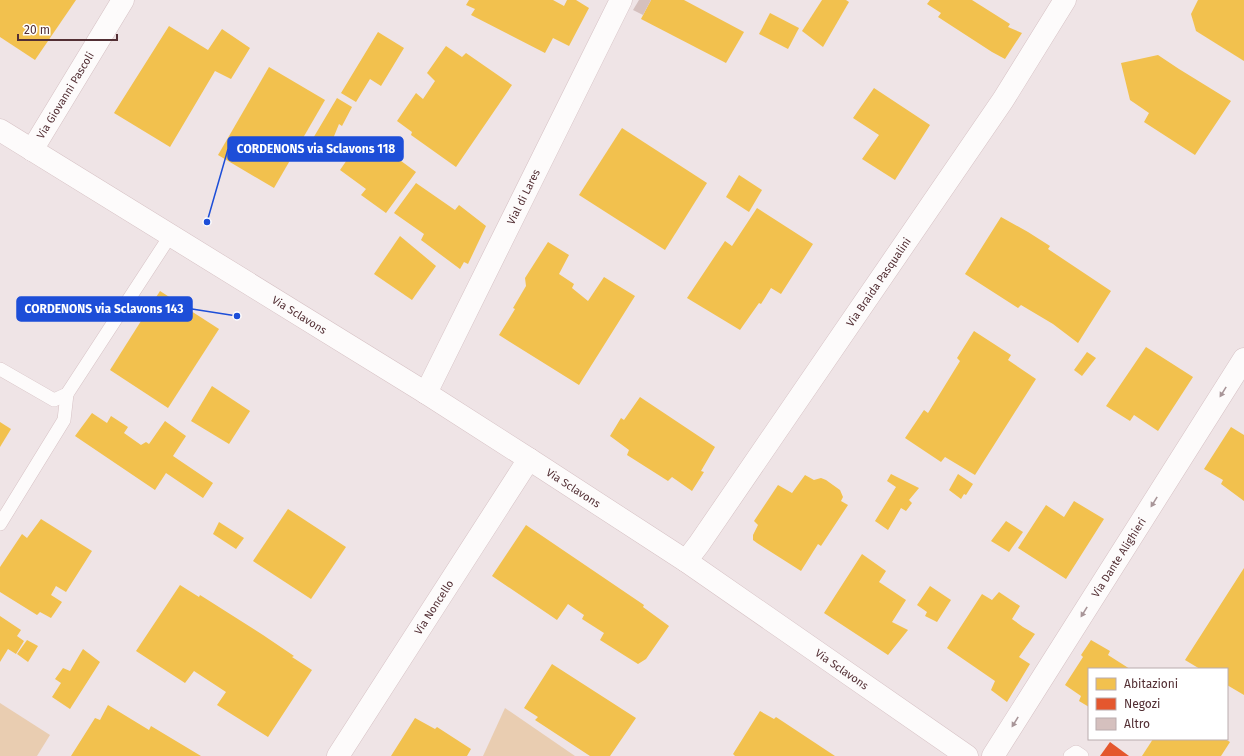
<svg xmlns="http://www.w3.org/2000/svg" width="1244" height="756" viewBox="0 0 1244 756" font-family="'Fira Sans',sans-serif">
<rect width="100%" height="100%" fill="#efe4e6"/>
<g fill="#e9cdb1">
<path d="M 0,703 L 50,735 L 37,756 L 0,756 Z"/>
<path d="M 505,708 L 575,756 L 483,756 Z"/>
</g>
<g fill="#f2c14e">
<path d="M 0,0 L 76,0 L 35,60 L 0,37 Z"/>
<path d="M 469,0 L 553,0 L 564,6 L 567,0 L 576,0 L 589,8 L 569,46 L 553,38 L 545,53 L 471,15 L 475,9 L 466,5 Z"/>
<path d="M 651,0 L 684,0 L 744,32 L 726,63 L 641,19 Z"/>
<path d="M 822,0 L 846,0 L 849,2 L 823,47 L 802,31 Z"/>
<path d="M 930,0 L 972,0 L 1010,24 L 1008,27 L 1022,33 L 1005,59 L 992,52 L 938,17 L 941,13 L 927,4 Z"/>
<path d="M 1198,0 L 1244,0 L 1244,61 L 1196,31 L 1191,14 Z"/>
<path d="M 770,13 L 799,28 L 788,49 L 759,34 Z"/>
<path d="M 169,26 L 208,50 L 222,29 L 250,48 L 231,79 L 215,71 L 170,147 L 114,113 Z"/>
<path d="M 378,32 L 404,48 L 381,86 L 370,79 L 356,102 L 341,93 Z"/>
<path d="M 446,46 L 462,57 L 466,53 L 512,85 L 456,167 L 411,135 L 412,132 L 397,121 L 416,93 L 423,99 L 435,81 L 427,73 Z"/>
<path d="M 1158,55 L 1179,69 L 1231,101 L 1195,155 L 1144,122 L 1149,113 L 1130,100 L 1121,63 Z"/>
<path d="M 269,67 L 325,100 L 274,188 L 218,155 Z"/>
<path d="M 874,88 L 930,125 L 895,180 L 862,159 L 879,135 L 853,118 Z"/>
<path d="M 337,98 L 352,107 L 342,126 L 339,124 L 328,151 L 312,140 Z"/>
<path d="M 622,128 L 707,183 L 665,250 L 579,195 Z"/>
<path d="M 370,138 L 416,172 L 386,213 L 361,195 L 366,189 L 340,170 L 358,144 L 364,146 Z"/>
<path d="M 739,175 L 762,190 L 749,212 L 726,197 Z"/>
<path d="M 416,183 L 455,210 L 459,205 L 486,226 L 468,264 L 464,262 L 460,269 L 421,240 L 424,234 L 394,213 Z"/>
<path d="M 757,208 L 813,244 L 781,294 L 771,288 L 761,304 L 759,303 L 740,330 L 687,298 L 725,241 L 732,246 Z"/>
<path d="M 1001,217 L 1028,232 L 1050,246 L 1048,249 L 1111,291 L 1078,343 L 1053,324 L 1021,305 L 1018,308 L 965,274 Z"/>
<path d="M 400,236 L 436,266 L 412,300 L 374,274 Z"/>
<path d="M 548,242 L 569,255 L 559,274 L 574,284 L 572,288 L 588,301 L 604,277 L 635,296 L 579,385 L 499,335 L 515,309 L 513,308 L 526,286 L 525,278 Z"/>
<path d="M 160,291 L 219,329 L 168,408 L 110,370 Z"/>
<path d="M 974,331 L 1011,355 L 1008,360 L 1036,379 L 975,475 L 945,457 L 941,462 L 905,438 L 924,410 L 928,413 L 960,361 L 957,358 Z"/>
<path d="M 1146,347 L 1193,377 L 1158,431 L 1134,415 L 1130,421 L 1106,406 Z"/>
<path d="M 1087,352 L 1096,358 L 1082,376 L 1074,370 Z"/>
<path d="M 212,386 L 250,411 L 229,444 L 191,421 Z"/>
<path d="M 640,397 L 715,447 L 701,471 L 704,472 L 692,491 L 672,477 L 668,481 L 627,455 L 629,450 L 610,436 L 621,418 L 624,420 Z"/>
<path d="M 92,413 L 107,423 L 111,416 L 128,427 L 124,433 L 141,445 L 146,442 L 149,444 L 165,421 L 186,436 L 173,456 L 213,483 L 203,498 L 166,473 L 155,490 L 75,436 Z"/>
<path d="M 0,422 L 11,429 L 0,447 Z"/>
<path d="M 1231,427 L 1244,435 L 1244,501 L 1221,484 L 1223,480 L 1204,469 Z"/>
<path d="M 891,474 L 919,488 L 909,500 L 912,503 L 906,511 L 901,508 L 888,530 L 875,521 L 896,487 L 887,481 Z"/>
<path d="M 958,474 L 973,484 L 966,495 L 964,494 L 961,499 L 949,490 Z"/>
<path d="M 805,475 L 814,480 L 821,478 L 826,480 L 840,490 L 843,497 L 841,501 L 848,505 L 821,546 L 818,544 L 801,571 L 757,543 L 753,540 L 753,535 L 758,525 L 754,521 L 778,485 L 792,493 Z"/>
<path d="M 1074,501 L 1104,519 L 1066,579 L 1018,548 L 1046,505 L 1064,517 Z"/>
<path d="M 288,509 L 346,547 L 311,599 L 253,561 Z"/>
<path d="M 41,519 L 92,551 L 66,592 L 56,586 L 51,595 L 62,602 L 51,618 L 40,612 L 37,615 L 0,592 L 0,567 L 22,534 L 27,538 Z"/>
<path d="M 1006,521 L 1023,532 L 1009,552 L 991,541 Z"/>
<path d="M 219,522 L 244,538 L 236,549 L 213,534 Z"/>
<path d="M 526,525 L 644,605 L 643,607 L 669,626 L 646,659 L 638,664 L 600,640 L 604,633 L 582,619 L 584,615 L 568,604 L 557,620 L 492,576 Z"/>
<path d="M 862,554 L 886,571 L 879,582 L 906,600 L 892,622 L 908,630 L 888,655 L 824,613 Z"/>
<path d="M 1244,568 L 1244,695 L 1227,685 L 1227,669 L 1200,669 L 1185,660 Z"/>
<path d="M 180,585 L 199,597 L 200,595 L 263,635 L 294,656 L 292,657 L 312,670 L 268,737 L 217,705 L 226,692 L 194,671 L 185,683 L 136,651 Z"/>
<path d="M 930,586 L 951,600 L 937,622 L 925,616 L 927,612 L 917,605 Z"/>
<path d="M 999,592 L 1020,606 L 1012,619 L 1023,627 L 1035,634 L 1019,657 L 1030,664 L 1007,702 L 991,690 L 995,681 L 947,648 L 982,594 L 992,600 Z"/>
<path d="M 0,616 L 21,630 L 17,636 L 24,641 L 16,654 L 8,649 L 0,662 Z"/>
<path d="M 27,640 L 38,646 L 28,662 L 17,654 Z"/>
<path d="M 1091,640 L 1110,651 L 1108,655 L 1130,669 L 1089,669 L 1089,707 L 1079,701 L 1081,696 L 1065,685 L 1083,657 L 1081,655 Z"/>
<path d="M 83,649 L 100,662 L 70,709 L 52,697 L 61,683 L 55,679 L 63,668 L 70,671 Z"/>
<path d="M 552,664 L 636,718 L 610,756 L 590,756 L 535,720 L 538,717 L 524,708 Z"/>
<path d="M 108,705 L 149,730 L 151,726 L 201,756 L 71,756 L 95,718 L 100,720 Z"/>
<path d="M 760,711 L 774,719 L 776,717 L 835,756 L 735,756 L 733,754 Z"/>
<path d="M 415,718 L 435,729 L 437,727 L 471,749 L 467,756 L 391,756 Z"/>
<path d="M 1153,739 L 1225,739 L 1230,742 L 1221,756 L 1142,756 Z"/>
</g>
<path fill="#e4572e" d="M 1110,742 L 1129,756 L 1100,756 Z"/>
<path fill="#d5c0be" d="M 639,0 L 651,0 L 643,15 L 633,10 Z"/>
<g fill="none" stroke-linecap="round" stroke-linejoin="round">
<g stroke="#d6c1c4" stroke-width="14">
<g id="service">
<path d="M 0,369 L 54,400 L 67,394 L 170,236"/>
<path d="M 0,524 L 64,420 L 67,394"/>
<path d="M 1070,756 L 1076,752 L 1082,756"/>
</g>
</g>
<g stroke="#d6c1c4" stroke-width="23">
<g id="minor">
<path id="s1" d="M 32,150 L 123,0"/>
<path id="s2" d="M 426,393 L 621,0"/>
<path id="s3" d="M 686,561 L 699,544 L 1003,100 L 1065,0"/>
<path id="s4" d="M 338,756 L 529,459"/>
<path id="s5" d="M 993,756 L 1244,359"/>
</g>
</g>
<g stroke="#d6c1c4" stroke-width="23">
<g id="tertiary">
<path id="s6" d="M 0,130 L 426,393 L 529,459 L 686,561 L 967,756"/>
</g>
</g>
<use href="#service" stroke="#fdfbfb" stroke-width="13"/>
<use href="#minor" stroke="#fdfbfb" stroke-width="22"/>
<use href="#tertiary" stroke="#fdfbfb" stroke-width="22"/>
</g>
<defs><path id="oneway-solid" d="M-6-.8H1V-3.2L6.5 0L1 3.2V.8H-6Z"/></defs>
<g fill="#a89598">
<use href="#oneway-solid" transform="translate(1223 392) rotate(122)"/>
<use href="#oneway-solid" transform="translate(1154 502) rotate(122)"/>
<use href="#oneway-solid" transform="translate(1084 612) rotate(122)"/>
<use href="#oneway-solid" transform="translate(1015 722) rotate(122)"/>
</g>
<g text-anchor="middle" stroke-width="4" stroke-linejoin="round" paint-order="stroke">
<g font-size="11" fill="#532f34" stroke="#fff">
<text dy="4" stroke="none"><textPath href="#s1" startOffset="64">Via Giovanni Pascoli</textPath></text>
<text dy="4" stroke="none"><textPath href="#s2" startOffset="219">Vial di Lares</textPath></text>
<text dy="4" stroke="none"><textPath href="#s3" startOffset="339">Via Braida Pasqualini</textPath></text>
<text dy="4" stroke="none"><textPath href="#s6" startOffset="352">Via Sclavons</textPath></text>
<text dy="4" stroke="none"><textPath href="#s6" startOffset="676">Via Sclavons</textPath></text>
<text dy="4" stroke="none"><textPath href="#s5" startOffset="235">Via Dante Alighieri</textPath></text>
<text dy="4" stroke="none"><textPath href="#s4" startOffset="177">Via Noncello</textPath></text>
<text dy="4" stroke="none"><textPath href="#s6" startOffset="1000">Via Sclavons</textPath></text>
</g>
</g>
<path fill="none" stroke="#1d4ed8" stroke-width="1.5" d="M207 222L228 149M237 316L192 309"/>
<g fill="#1d4ed8" stroke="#fff" stroke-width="1.5">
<circle cx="207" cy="222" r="4"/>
<circle cx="237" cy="316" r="4"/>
</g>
<g fill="#1d4ed8" stroke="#1d4ed8" stroke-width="1.5">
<rect x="228" y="137" width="175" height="24" rx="4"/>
<rect x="17" y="297" width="175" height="24" rx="4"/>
</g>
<g font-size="12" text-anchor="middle" font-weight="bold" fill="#fff">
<text x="316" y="153">CORDENONS via Sclavons 118</text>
<text x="104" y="313">CORDENONS via Sclavons 143</text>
</g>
<rect x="1088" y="668" width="140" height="72" fill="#ffffff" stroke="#baacae"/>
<rect x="1096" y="678" width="20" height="12" fill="#f2c14e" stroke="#baacae"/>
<text x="1124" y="688" font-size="12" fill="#532f34">Abitazioni</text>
<rect x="1096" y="698" width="20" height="12" fill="#e4572e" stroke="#baacae"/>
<text x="1124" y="708" font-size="12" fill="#532f34">Negozi</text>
<rect x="1096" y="718" width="20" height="12" fill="#d5c0be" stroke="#baacae"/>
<text x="1124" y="728" font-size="12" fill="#532f34">Altro</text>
<path d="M18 34v6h99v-6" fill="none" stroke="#532f34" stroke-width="2"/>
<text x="24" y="34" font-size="12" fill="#532f34" stroke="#ffffff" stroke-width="3" paint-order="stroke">20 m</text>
</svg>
